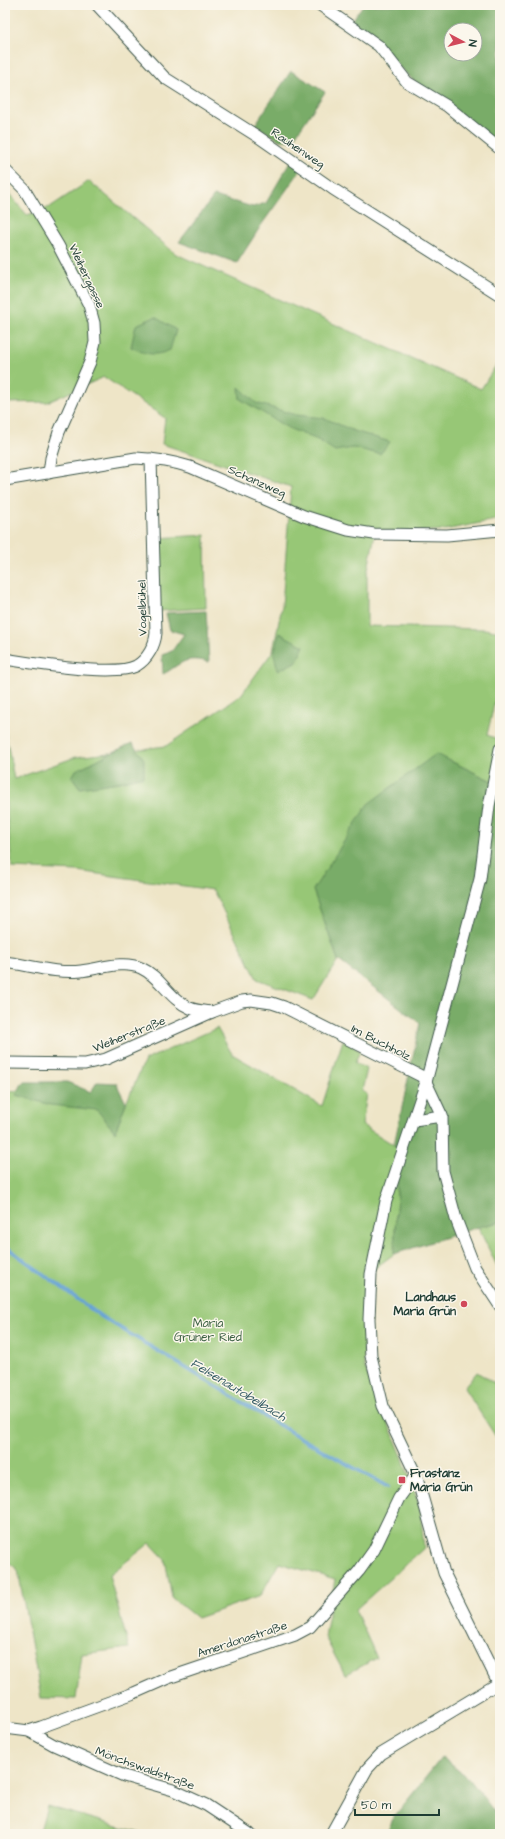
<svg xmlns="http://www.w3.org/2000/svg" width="505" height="1839" viewBox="0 0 505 1839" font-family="'Architects Daughter',sans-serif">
<rect width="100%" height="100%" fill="#fbf7ec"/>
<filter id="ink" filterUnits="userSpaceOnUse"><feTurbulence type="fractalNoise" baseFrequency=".025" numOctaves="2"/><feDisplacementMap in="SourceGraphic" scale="8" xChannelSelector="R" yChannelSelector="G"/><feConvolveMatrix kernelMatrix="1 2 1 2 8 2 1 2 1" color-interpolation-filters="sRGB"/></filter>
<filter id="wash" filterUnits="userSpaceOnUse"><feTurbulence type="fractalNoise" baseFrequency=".012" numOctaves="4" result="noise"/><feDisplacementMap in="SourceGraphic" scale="16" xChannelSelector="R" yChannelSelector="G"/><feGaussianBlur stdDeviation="0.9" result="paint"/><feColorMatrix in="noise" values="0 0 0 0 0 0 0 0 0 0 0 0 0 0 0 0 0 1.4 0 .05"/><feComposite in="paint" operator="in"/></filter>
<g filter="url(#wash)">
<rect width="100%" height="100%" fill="#eee5c7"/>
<g fill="#97c776" stroke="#5b8255">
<path d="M 89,181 L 176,254 L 481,389 L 500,359 L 500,519 L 445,530 L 375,534 L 367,574 L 367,626 L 485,629 L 500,632 L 500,679 L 487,735 L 500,740 L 500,785 L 436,754 L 313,890 L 338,960 L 313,1000 L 257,979 L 213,890 L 77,871 L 12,868 L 5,794 L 5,730 L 14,779 L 76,757 L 166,746 L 241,695 L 273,651 L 282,606 L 291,487 L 162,444 L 165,418 L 104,377 L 48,402 L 5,403 L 5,189 L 27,215 L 50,207 Z"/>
<path d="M 205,535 L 206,608 L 159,611 L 157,538 Z"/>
<path d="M 217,1028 L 232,1054 L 322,1106 L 343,1040 L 360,1051 L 355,1063 L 367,1069 L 362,1091 L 367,1094 L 362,1125 L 394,1145 L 399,1151 L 394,1254 L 364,1276 L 364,1366 L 402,1456 L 420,1508 L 424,1548 L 355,1610 L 377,1658 L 345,1675 L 325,1637 L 335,1579 L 279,1563 L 260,1596 L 197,1618 L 172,1598 L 165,1559 L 150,1543 L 109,1575 L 129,1648 L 82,1654 L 76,1699 L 41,1698 L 18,1570 L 5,1559 L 5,1091 L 48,1089 L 121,1115 L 145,1060 Z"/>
<path d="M 500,1222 L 500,1272 L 478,1227 Z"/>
<path d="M 477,1372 L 500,1387 L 500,1443 L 464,1388 Z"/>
<path d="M 47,1806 L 146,1834 L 39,1834 Z"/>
</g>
<g fill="#79ac67" stroke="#4c744e" fill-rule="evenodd">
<path d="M 363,5 L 500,5 L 500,147 L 412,79 L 351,22 ZM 451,30 L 475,30 L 475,54 L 451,54 Z"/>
<path d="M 291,71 L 325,92 L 292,141 L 279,140 L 255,125 Z"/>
<path d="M 292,159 L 303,167 L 262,224 L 237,263 L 179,242 L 214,196 L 253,207 L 266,203 Z"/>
<path d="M 155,317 L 176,330 L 170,350 C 155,357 145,354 131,347 L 136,325 Z"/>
<path d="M 239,387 L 256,403 L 296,415 L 324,418 L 354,431 L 390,442 L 380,454 L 353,448 L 335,451 L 318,440 L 288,428 L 240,399 Z"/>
<path d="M 206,611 L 209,662 C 201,660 191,658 183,662 C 176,665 170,671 163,674 L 162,655 L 172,651 L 184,634 L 170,630 L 166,613 Z"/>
<path d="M 279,633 L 304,646 L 297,661 L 278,671 L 274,654 Z"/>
<path d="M 132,743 L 144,759 L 144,776 L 119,782 L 80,788 L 72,777 L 76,770 Z"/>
<path d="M 436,754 L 500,785 L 500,1222 L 478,1227 L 394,1254 L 399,1151 L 394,1145 L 420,1023 L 338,960 L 313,890 L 368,804 Z"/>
<path d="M 23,1082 L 67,1082 L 91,1092 L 97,1082 L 116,1083 L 126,1103 L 115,1132 L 97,1110 L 51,1105 L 16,1095 Z"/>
<path d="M 442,1757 L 470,1780 L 500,1819 L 500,1834 L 386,1834 L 394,1817 Z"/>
</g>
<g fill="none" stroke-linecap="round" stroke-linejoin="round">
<path stroke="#65a2d6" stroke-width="3.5" d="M 5,1246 L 102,1317 L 299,1437 L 388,1487"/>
</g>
</g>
<g filter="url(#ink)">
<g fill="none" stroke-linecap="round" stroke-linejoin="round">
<g stroke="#3e564a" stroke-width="13">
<g id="street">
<path d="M 97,5 L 165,78 L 257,136 L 333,189 L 500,295"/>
<path d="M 320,5 L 379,46 L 407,82 L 447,106 L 500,149"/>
<path d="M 5,170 L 24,189 L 58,245 L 89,305 L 94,323 L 95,342 L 90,362 L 59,432 L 51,458 L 49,473"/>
<path d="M 5,480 L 136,458 C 154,459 172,461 190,467 L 304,516 L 348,530 L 374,534 L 447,535 L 500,530"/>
<path d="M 5,659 C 30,663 115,677 136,666 C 148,659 155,645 156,633 L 151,459"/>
<path d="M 5,962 C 29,965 56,974 81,971 C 100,969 122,960 141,968 C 161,977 170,1000 190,1008 C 197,1011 205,1011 212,1012"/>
<path d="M 5,1063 L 85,1064 L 106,1059 L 212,1012 L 242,1001 L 251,1000 L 272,1003 L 284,1007 L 421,1076 L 426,1082 L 480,879 L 489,806 L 500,749"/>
<path d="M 426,1082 L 386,1201 L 371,1274 L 369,1319 L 371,1356 L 383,1406 L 416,1475 L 444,1573 L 500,1686"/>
<path d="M 426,1082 L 442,1116 L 443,1171 L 456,1219 L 475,1268 L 500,1306"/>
<path d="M 414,1120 L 442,1116"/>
<path d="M 5,1728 L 29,1731 L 41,1727 L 134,1693 L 168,1678 L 295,1635 L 310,1627 L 359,1571 L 374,1550 L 399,1498 L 416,1475"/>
<path d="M 29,1731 L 54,1745 L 124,1776 L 173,1790 L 206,1805 L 250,1834"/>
<path d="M 331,1834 L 367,1769 L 381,1754 L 499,1683"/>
</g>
</g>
<use href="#street" stroke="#fff" stroke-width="11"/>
</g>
</g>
<g fill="#d1495b" stroke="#fbf7ec" stroke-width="1.5">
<circle cx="464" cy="1304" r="4"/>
<rect x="398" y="1476" width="8" height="8" rx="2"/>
</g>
<g text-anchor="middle" stroke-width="3" stroke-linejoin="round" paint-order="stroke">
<g font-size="12" fill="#1f3d34" stroke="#fbf7ec">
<text transform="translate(298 148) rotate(34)" y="4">Rauhenweg</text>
<text transform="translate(87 276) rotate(65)" y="4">Weihergasse</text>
<text transform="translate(257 481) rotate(24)" y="4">Schanzweg</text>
<text transform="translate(142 608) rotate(-91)" y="4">Vogelbühel</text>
<text transform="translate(129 1034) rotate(-22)" y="4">Weiherstraße</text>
<text transform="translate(381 1042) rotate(27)" y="4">Im Buchholz</text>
<text transform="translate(242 1639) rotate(-18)" y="4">Amerdonastraße</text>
<text transform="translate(145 1768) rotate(20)" y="4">Mönchswaldstraße</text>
</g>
<g font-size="12" font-weight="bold" fill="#1f3d34" stroke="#fbf7ec" text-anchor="end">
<text x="456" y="1301">Landhaus<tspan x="456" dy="14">Maria Grün</tspan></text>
<text x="410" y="1477" text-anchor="start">Frastanz<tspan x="410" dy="14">Maria Grün</tspan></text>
</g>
<g font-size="12" fill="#3d6044" stroke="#fbf7ec">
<text x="208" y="1327">Maria<tspan x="208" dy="14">Grüner Ried</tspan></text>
</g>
<g font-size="13" font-style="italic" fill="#345b65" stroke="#fbf7ec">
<text transform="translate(239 1389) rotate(31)" y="5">Felsenautobelbach</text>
</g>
</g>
<rect width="505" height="1839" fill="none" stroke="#fbf7ec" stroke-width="20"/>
<g transform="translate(463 42) rotate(97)"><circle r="19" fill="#fbf7ec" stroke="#a3ada2"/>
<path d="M0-3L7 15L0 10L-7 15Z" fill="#d1495b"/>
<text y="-6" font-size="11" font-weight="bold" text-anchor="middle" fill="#1f3d34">N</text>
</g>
<path d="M355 1809v6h84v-6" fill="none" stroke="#1f3d34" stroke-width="2"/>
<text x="361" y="1809" font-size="12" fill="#1f3d34" stroke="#fbf7ec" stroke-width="3" paint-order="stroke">50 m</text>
</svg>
